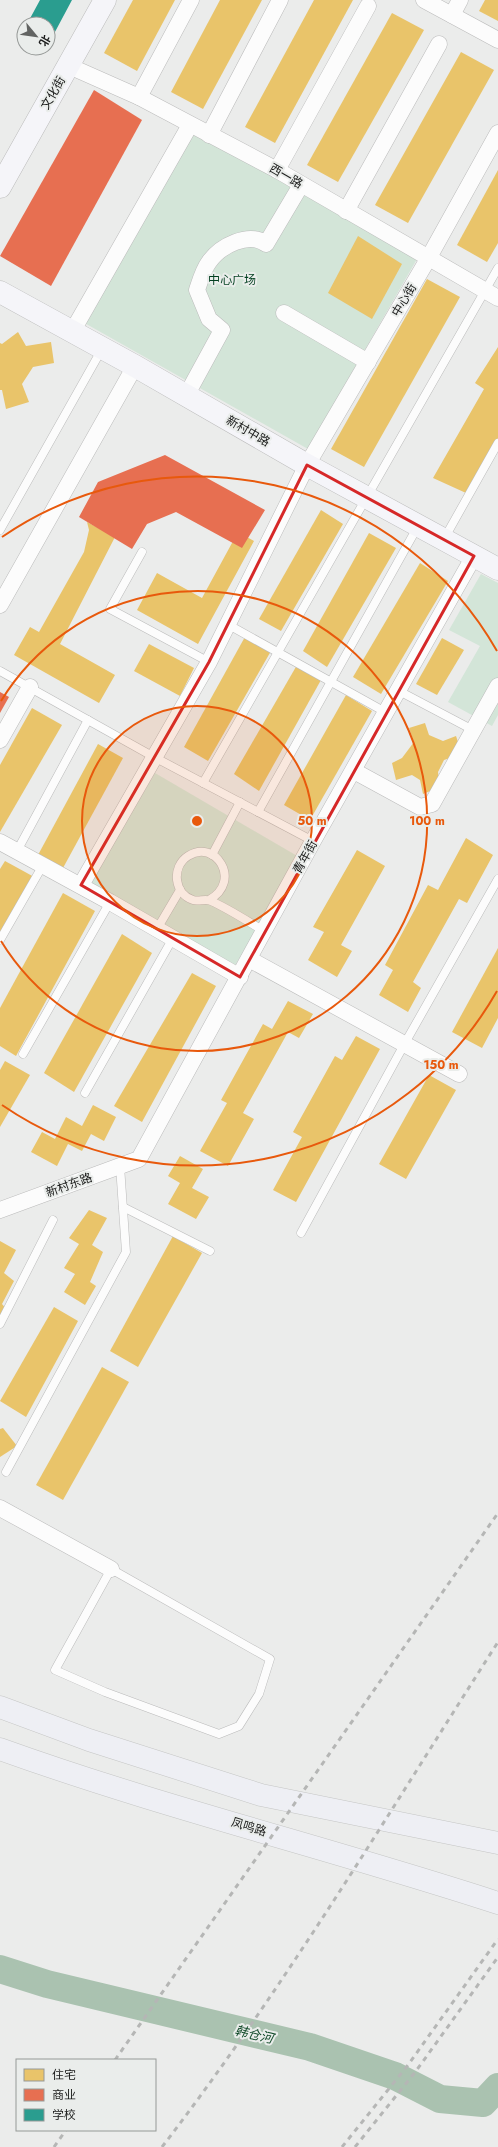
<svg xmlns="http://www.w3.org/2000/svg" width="498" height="2147" viewBox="0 0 498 2147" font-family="Jost,'Noto Sans SC',sans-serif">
<rect width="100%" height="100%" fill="#ebeceb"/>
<g fill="#d3e5d8">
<path d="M 189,128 L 417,259 L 308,449 L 81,321 Z"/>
<path d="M 481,574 L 498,583 L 498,715 L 492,726 L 448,702 L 480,646 L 449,630 Z"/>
<path d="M 155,773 L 299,857 L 233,969 L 89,885 Z"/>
</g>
<g fill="#e9c46a">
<path d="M 133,0 L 175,0 L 137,71 L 104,53 Z"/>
<path d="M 220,0 L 262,0 L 203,109 L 171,92 Z"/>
<path d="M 314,0 L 353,0 L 275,143 L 245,127 Z"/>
<path d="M 485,0 L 498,0 L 498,21 L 479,11 Z"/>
<path d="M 392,13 L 424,30 L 338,182 L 307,165 Z"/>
<path d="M 461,52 L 494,70 L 408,223 L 375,205 Z"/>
<path d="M 498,170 L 498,243 L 487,262 L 457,245 Z"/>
<path d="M 358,236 L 402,264 L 372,319 L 328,293 Z"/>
<path d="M 427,279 L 460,297 L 364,467 L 331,449 Z"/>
<path d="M 18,332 L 26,346 L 51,342 L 54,363 L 33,367 L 22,384 L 29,402 L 6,409 L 2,390 L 0,390 L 0,343 L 2,344 Z"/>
<path d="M 498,347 L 498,439 L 466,493 L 433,478 L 484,389 L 475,383 Z"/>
<path d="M 321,510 L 343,524 L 281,631 L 259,619 Z"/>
<path d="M 87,522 L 115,537 L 60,644 L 115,675 L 99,703 L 14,655 L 30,627 L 39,632 L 84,552 L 89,530 Z"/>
<path d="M 238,532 L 254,541 L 198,644 L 137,610 L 157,573 L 202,598 Z"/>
<path d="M 369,533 L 396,548 L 327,667 L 303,651 Z"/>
<path d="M 420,563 L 448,581 L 381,694 L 353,677 Z"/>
<path d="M 246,635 L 271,651 L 208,761 L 184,747 Z"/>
<path d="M 442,638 L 464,650 L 437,695 L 416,684 Z"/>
<path d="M 149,644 L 194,668 L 180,696 L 134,671 Z"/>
<path d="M 297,665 L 321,680 L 259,791 L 234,774 Z"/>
<path d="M 346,695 L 372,711 L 310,820 L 284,805 Z"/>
<path d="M 32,708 L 62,725 L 0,832 L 0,765 Z"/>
<path d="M 425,723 L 429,735 L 443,741 L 456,736 L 462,754 L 444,760 L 438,772 L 440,787 L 423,794 L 420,780 L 412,775 L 396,780 L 392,763 L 402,758 L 414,742 L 409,728 Z"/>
<path d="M 98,744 L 123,758 L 63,868 L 38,855 Z"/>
<path d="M 466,838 L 493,855 L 467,903 L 459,899 L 413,982 L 421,988 L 408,1012 L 379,995 L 393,970 L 385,965 L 428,885 L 438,890 Z"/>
<path d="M 357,850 L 385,866 L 341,945 L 352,951 L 337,977 L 308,960 L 324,932 L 313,927 Z"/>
<path d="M 5,861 L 36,878 L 0,943 L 0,869 Z"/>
<path d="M 63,893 L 95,911 L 16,1056 L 0,1046 L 0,1008 Z"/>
<path d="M 122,934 L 152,953 L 74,1092 L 44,1073 Z"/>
<path d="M 498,948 L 498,1018 L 482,1048 L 452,1032 Z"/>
<path d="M 192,973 L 216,986 L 142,1122 L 114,1106 Z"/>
<path d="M 288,1001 L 313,1014 L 299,1038 L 288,1032 L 243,1113 L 254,1119 L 228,1166 L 200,1151 L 227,1103 L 221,1100 L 263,1024 L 272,1029 Z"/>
<path d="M 356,1036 L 380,1049 L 296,1202 L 273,1190 L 302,1137 L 293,1132 L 335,1056 L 342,1060 Z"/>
<path d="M 5,1061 L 30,1075 L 0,1127 L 0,1070 Z"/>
<path d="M 429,1075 L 456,1090 L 406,1179 L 379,1164 Z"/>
<path d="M 93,1105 L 116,1117 L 104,1141 L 91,1134 L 82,1151 L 68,1144 L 57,1166 L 31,1152 L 42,1132 L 55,1139 L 66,1117 L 82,1126 Z"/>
<path d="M 180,1156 L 203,1169 L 192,1188 L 209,1197 L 196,1219 L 168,1204 L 180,1183 L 168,1176 Z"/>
<path d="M 89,1210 L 107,1218 L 92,1245 L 103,1252 L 90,1282 L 96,1286 L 85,1305 L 64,1292 L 75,1274 L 64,1268 L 79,1244 L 69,1238 Z"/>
<path d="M 173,1236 L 202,1253 L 138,1367 L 110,1351 Z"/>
<path d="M 0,1241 L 16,1250 L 4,1273 L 14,1281 L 2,1304 L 7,1310 L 0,1322 Z"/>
<path d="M 54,1307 L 78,1321 L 26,1417 L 0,1401 Z"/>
<path d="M 102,1367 L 129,1382 L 63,1500 L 36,1485 Z"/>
<path d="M 3,1428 L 17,1446 L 0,1457 L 0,1429 Z"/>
</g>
<g fill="#e76f51">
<path d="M 94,90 L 142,120 L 51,286 L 0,256 Z"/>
<path d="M 165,455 L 265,510 L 242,548 L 176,512 L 147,524 L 132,549 L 79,517 L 98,482 Z"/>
<path d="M 0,692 L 9,697 L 0,713 Z"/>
</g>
<path fill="#2a9d8f" d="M 40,0 L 72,0 L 48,45 L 48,24 L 27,24 Z"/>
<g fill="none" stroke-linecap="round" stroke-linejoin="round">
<path stroke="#aac2b0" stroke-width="28" d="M 0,1969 L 47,1984 L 310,2047 L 395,2076 L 440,2099 L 483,2103 L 498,2087"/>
<g stroke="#bbb" stroke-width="9">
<g id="lane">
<path d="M 0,530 L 102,349"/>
<path d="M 444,539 L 498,443"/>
<path d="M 142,552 L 110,609 L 209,662"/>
<path d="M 227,624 L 387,713"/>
<path d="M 0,671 L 154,757 L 313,841"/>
<path d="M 399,691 L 473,730"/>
<path d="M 203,783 L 498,268"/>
<path d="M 258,812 L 418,526"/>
<path d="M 17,851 L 88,720"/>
<path d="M 212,855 L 240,802"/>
<path d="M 209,900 C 243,881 215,838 188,856 C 171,867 174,894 193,900 C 199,902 206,898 211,901 C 229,909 247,921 264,931"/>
<path d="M 157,929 L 180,890"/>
<path d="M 0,940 L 43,865"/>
<path d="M 23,1054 L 110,902"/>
<path d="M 85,1093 L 173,938"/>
<path d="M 123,1207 L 210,1251"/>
<path d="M 301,1233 L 405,1043 L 498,879"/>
<path d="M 0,1324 L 53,1220"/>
<path d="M 6,1472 L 126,1252 L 120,1166"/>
<path d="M 111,1569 L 270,1659 L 259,1694 L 239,1726 L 219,1734 L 105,1692 L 55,1670 Z"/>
</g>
</g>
<g stroke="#bbb" stroke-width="17">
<g id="street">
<path d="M 424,0 L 498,40"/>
<path d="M 452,15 L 460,0"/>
<path d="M 69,66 L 139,97 L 277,170 L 498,298"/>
<path d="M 139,97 L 191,0"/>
<path d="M 209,135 L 280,0"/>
<path d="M 277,170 L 368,6"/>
<path d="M 346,211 L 439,44"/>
<path d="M 284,313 L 368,362"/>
<path d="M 72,332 L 190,125"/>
<path d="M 186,396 L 222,330 L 209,319 L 197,290 C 200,281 203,270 209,262 C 220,246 249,231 266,244 L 301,185"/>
<path d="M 0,605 L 135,366"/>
<path d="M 0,740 L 30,687"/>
<path d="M 354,771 L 420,807 L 432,804 L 498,686"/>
<path d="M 0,842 L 110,902 L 240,977"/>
<path d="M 81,885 L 209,662 L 307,465 L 428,259 L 498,133"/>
<path d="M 249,959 L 459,1074"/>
<path d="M 0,1210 L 139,1159 L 313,841 L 474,556"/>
<path d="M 0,1508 L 111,1569"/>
</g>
</g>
<g stroke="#bbb" stroke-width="23">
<g id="secondary">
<path d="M 0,187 L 105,0"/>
<path d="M 0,292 L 135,366 L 307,465 L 498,569"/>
</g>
</g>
<g stroke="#c5c6c5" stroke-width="23">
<g id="primary">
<path d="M 0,1707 L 89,1740 L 261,1795 L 498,1843"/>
<path d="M 0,1749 C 164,1808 333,1849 498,1903"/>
</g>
</g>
<use href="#lane" stroke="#fcfcfc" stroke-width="8"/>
<use href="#street" stroke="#fcfcfc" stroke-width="16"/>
<use href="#secondary" stroke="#f5f5f9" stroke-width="22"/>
<use href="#primary" stroke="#eeeff4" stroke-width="22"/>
<g stroke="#b5b6b5" stroke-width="3" stroke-dasharray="5 5" stroke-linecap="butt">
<path d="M 115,2060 L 498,1513"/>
<path d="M 54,2147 L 66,2130"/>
<path d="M 162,2147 C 285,1987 389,1812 498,1642"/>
<path d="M 342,2147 L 408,2065 L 498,1939"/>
<path d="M 355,2147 L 416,2071 L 498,1957"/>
</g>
</g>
<path fill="none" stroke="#d62828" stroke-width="3" stroke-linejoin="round" d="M 307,465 L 474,556 L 240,977 L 81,885 L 209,662 Z"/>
<circle cx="197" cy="821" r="115" fill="#e8590c" fill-opacity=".12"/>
<g fill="none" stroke="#e8590c" stroke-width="2">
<circle cx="197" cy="821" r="115"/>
<path d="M1 701A230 230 0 1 1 1 941"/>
<path d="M497 991A345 345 0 0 1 2 1105M2 537A345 345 0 0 1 497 651"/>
</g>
<g text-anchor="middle" stroke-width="4" stroke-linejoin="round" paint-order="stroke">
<g font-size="12" fill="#191a19" stroke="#eaedeb">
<text transform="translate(53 93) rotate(-60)" y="4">文化街</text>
<text transform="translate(286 176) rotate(30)" y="4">西一路</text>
<text transform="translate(404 300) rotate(-59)" y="4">中心街</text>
<text transform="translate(248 431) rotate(30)" y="4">新村中路</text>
<text transform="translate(305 857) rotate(-61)" y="4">青年街</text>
<text transform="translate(69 1185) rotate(-20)" y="4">新村东路</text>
<text transform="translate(249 1827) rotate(17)" y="4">凤鸣路</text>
</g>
<g font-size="12" fill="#013f1f" stroke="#eaedeb">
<text x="232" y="284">中心广场</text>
</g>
<g font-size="13" font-style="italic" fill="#124b2a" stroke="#eaedeb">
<text transform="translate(254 2034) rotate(13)" y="5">韩仓河</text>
</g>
</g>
<circle cx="197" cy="821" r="6" fill="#e8590c" stroke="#eaedeb" stroke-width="2"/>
<g font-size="12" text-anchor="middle" font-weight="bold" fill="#e8590c" stroke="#eaedeb" stroke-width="4" stroke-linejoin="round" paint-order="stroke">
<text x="312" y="825">50 m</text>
<text x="427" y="825">100 m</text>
<text x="441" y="1069">150 m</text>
</g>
<rect x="16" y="2059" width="140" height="72" fill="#eaedeb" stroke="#969997"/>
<rect x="24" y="2069" width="20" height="12" fill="#e9c46a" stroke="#969997"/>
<text x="52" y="2079" font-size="12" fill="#191a19">住宅</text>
<rect x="24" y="2089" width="20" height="12" fill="#e76f51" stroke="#969997"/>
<text x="52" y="2099" font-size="12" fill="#191a19">商业</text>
<rect x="24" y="2109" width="20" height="12" fill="#2a9d8f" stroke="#969997"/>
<text x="52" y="2119" font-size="12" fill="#191a19">学校</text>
<g transform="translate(36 36) rotate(119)"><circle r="19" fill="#eaedeb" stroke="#969997"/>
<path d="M0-3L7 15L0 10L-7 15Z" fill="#626462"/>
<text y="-6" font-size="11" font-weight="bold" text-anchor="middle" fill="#191a19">北</text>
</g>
</svg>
